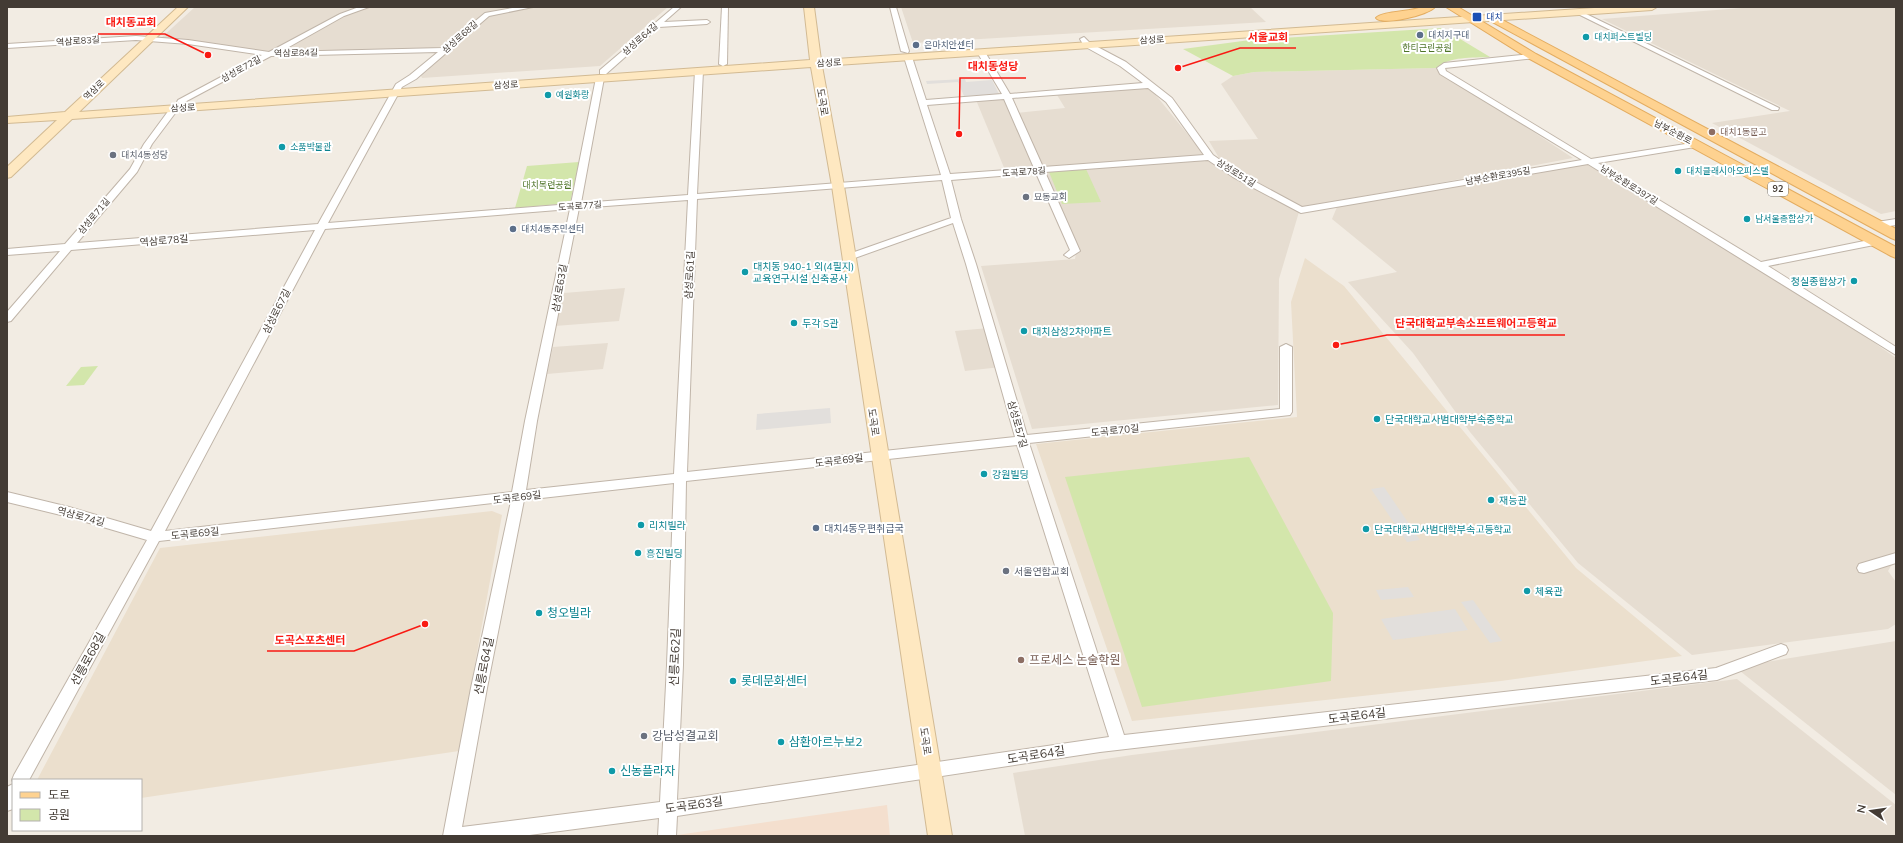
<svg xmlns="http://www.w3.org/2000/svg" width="1903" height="843" viewBox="0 0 1903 843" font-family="Mulish,'Noto Sans KR',sans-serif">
<rect width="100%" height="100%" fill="#f2ece3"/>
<g fill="#e6ddd1">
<path d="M 195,7 L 362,7 L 337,16 L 270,52 L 161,38 Z"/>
<path d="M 370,7 L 524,7 L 484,13 L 442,48 L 278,52 L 345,15 Z"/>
<path d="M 539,7 L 668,7 L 600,66 L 422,78 L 421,76 L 487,17 L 493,14 Z"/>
<path d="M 901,7 L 1250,7 L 1266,22 L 913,43 Z"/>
<path d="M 1754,7 L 1896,7 L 1896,211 L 1881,214 L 1712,123 L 1790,111 L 1602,19 Z"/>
<path d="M 1436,68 L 1573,158 L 1423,186 L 1299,207 L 1219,158 L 1209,141 L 1258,139 L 1221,84 L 1233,76 L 1254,72 Z"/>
<path d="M 1150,88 L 1207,158 L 1299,212 L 1279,279 L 1278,405 L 1032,429 L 981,266 L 1075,259 L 1077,247 L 1016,113 L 1065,108 L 1057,95 Z"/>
<path d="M 1004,98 L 1035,168 L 1005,170 L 976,100 Z"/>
<path d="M 1583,164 L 1589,164 L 1689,226 L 1862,334 L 1896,358 L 1896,563 L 1891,566 L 1888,571 L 1896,582 L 1896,624 L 1888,629 L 1692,655 L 1578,563 L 1470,432 L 1413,353 L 1348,282 L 1397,272 L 1332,219 L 1337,207 Z"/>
<path d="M 625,288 L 619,321 L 555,326 L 564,293 Z"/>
<path d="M 989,328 L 1001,367 L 965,371 L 955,331 Z"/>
<path d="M 608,343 L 603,369 L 547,374 L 553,347 Z"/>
<path d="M 1896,641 L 1896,795 L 1735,667 Z"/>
<path d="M 1737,679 L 1896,805 L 1896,836 L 1025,836 L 1013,773 L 1132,755 Z"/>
</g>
<path fill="#f4dfce" d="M 887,805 L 890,836 L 670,836 Z"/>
<g fill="#ebdfcd">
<path d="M 1305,258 L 1344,286 L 1576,568 L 1682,656 L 1501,681 L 1132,721 L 1036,444 L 1297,417 L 1291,302 Z"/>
<path d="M 492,511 L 502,515 L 459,751 L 141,798 L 141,780 L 37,780 L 160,548 Z"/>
</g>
<g fill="#d3e6ab">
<path d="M 1442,28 L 1490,57 C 1471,58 1451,56 1436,68 L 1254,72 L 1233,76 L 1183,49 L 1250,40 Z"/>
<path d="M 579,162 L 570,203 L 515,208 L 527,166 Z"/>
<path d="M 1086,169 L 1101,202 L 1062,204 L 1049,172 Z"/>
<path d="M 98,366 L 84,385 L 66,386 L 81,367 Z"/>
<path d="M 1249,457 L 1333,613 L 1331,681 L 1142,707 L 1065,477 Z"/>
</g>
<g fill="#e2dfdc">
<path d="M 965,79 L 966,82 L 992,80 L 999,94 L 964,96 L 958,82 L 927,84 L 926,81 Z"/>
<path d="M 830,408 L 831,423 L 756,430 L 757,414 Z"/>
<path d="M 1384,487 L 1420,540 L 1407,542 L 1371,489 Z"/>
<path d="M 1408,587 L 1414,597 L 1381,600 L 1376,590 Z"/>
<path d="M 1473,600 L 1502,641 L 1490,643 L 1461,602 Z"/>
<path d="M 1455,609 L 1468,630 L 1393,640 L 1381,619 Z"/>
</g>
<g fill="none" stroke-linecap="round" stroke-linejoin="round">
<g stroke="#c0b5a9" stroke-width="2">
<g id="street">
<path d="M 359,7 L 369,7 L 344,16 L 280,52 L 443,48 L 485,13 L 518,7 L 533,7 L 489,16 L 416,79 L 402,87 L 328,223 L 571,204 L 596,78 L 600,76 L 604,78 L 581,203 L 688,195 L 695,71 L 699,69 L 703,71 L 697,194 L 941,175 L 904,57 L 905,55 L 912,57 L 926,100 L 1002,94 L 977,52 L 981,50 L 985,52 L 1010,94 L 1143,83 L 1120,66 L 1084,46 L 1080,39 L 1084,37 L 1090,43 L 1126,62 L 1172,98 L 1213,155 L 1239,173 L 1302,207 L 1582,160 L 1440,74 L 1437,68 L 1444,63 L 1532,54 L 1535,54 L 1535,58 L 1445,68 L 1446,71 L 1591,159 L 1698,142 L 1698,146 L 1695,147 L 1598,163 L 1761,262 L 1874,239 L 1877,240 L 1879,242 L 1877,244 L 1874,245 L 1768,266 L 1896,347 L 1896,355 L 1588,164 L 1301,213 L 1233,177 L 1208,160 L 1045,172 L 1080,251 L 1069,258 L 1064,255 L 1070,250 L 1036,173 L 951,180 L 961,219 L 976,264 L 1027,435 L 1280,409 L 1280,347 L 1286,344 L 1292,347 L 1292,412 L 1290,415 L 1029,443 L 1124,735 L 1716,668 L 1781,644 L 1786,646 L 1788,650 L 1786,654 L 1717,680 L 1100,752 L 677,816 L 676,836 L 658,836 L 659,818 L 522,836 L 443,836 L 471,688 L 511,501 L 159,541 L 29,780 L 13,780 L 13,783 L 12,780 L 14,775 L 147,540 L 69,517 L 7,502 L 7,492 L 69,507 L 151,531 L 315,230 L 71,250 L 11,321 L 7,322 L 7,312 L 60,251 L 7,255 L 7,249 L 65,244 L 130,169 L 144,144 L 172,106 L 175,106 L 179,108 L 152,144 L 137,172 L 77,243 L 318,224 L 396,84 L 410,75 L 438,52 L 271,56 L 181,104 L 177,102 L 178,100 L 262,55 L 188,44 L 136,40 L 7,48 L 7,44 L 136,36 L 188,40 L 269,52 L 340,14 ZM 1148,88 L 1166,102 L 1204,155 L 1043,167 L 1012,98 ZM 1004,99 L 1034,168 L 950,174 L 927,105 ZM 942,180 L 951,218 L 846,255 L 844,257 L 849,260 L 852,259 L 953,223 L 966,264 L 1015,437 L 687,472 L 697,199 ZM 688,200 L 674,474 L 526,490 L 537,421 L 579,208 ZM 570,209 L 525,421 L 512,492 L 165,531 L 325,229 ZM 1017,445 L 1109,737 L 677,800 L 683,665 L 686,481 ZM 674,483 L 667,665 L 660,802 L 462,827 L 487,688 L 524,500 Z"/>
<path d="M 674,7 L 681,7 L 664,22 L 707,20 L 710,22 L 707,24 L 659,27 L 606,74 L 600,74 L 600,70 Z"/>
<path d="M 722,7 L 728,7 L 727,64 L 723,66 L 719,64 Z"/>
<path d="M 890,7 L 896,7 L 909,51 L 908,53 L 901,51 Z"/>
<path d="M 1576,11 L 1580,11 L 1779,108 L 1778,110 L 1772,110 L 1576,13 Z"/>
<path d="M 1896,219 L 1896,225 L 1877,228 L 1872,225 L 1877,222 Z"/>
<path d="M 1896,553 L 1896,563 L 1864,573 L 1859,572 L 1857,568 L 1859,564 Z"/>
<path d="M 13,784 L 13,809 L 7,811 L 7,787 Z"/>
</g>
</g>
<g stroke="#d2ba93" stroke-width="2">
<path id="secondary" d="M 178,7 L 188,7 L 79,112 L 810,60 L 804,7 L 814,7 L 821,60 L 1609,7 L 1657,7 L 1652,10 L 822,66 L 844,186 L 952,836 L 928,836 L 832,186 L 811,67 L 72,119 L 11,177 L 7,178 L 7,167 L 57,120 L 7,123 L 7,117 L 65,112 Z"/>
</g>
<g stroke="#e3ac60" stroke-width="2">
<g id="primary">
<path d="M 1422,7 L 1435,7 C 1429,15 1382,26 1376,18 C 1382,11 1411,12 1422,7 Z"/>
<path d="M 1446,7 L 1458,7 L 1536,54 L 1896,247 L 1896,258 L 1891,256 L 1528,58 Z"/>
<path d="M 1491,14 L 1896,229 L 1896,240 L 1891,238 L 1487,19 L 1486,17 Z"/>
</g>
</g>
<use href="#street" fill="#fff" fill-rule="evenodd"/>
<use href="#secondary" fill="#fee8c1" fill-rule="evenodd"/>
<use href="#primary" fill="#fed290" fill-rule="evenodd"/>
</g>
<rect fill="#1a4fb4" stroke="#fff" stroke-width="1.5" x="1472" y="12" width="10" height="10" rx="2"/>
<g fill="#5c6f8a" stroke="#fff" stroke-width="1.5">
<circle cx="1420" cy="35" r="4"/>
<circle cx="916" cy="45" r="4"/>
<circle cx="513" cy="229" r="4"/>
<circle cx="816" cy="528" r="4"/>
</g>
<g fill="#0f9aa8" stroke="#fff" stroke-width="1.5">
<circle cx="1586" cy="37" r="4"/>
<circle cx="548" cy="95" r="4"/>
<circle cx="282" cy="147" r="4"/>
<circle cx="1678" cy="171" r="4"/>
<circle cx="1747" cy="219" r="4"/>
<circle cx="745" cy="272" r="4"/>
<circle cx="1854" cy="281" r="4"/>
<circle cx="794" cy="323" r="4"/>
<circle cx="1024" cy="331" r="4"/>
<circle cx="1377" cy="419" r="4"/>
<circle cx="984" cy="474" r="4"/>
<circle cx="1491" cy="500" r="4"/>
<circle cx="641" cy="525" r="4"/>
<circle cx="1366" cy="529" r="4"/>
<circle cx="638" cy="553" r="4"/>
<circle cx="1527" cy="591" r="4"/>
<circle cx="539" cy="613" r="4"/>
<circle cx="733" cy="681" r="4"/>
<circle cx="781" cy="742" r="4"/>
<circle cx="612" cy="771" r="4"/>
</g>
<g fill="#8d6e63" stroke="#fff" stroke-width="1.5">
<circle cx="1712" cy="132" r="4"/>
<circle cx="1021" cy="660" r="4"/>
</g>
<g fill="#6b7280" stroke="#fff" stroke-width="1.5">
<circle cx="113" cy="155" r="4"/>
<circle cx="1026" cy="197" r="4"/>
<circle cx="1006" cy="571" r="4"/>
<circle cx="644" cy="736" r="4"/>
</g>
<g text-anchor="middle" stroke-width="4" stroke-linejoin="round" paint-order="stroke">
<g font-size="9" fill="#164399" stroke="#fff" text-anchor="start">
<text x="1486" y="20">대치</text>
</g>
<g font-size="9" fill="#4e5e75" stroke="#fff" text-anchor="start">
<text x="1428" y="38">대치지구대</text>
<text x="924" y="48">은마치안센터</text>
<text x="521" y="232">대치4동주민센터</text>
</g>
<g font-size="9" fill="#433b34" stroke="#fff">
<text transform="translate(460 37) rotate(-41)" y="3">삼성로68길</text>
<text transform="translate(640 39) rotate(-41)" y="3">삼성로64길</text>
<text transform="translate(1152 40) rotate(-4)" y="3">삼성로</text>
<text transform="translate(78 41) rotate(-4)" y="3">역삼로83길</text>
<text transform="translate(296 53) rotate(-1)" y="3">역삼로84길</text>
<text transform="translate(829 63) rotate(-4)" y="3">삼성로</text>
<text transform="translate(241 69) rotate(-29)" y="3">삼성로72길</text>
<text transform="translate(506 85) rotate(-4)" y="3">삼성로</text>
<text transform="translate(94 90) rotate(-43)" y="3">역삼로</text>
<text transform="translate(183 108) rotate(-4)" y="3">삼성로</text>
<text transform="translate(1673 132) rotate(28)" y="3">남부순환로</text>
<text transform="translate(1024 172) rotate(-4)" y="3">도곡로78길</text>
<text transform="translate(1236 173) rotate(32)" y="3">삼성로51길</text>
<text transform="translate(1498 176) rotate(-10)" y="3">남부순환로395길</text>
<text transform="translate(1629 185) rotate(32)" y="3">남부순환로397길</text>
<text transform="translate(580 206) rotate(-4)" y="3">도곡로77길</text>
<text transform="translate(94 216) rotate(-50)" y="3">삼성로71길</text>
</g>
<g font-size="9" fill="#0d838f" stroke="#fff" text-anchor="start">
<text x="1594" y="40">대치퍼스트빌딩</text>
<text x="556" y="98">예원화랑</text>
<text x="290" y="150">소품박물관</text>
<text x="1686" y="174">대치클래시아오피스텔</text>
<text x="1755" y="222">남서울종합상가</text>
</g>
<g font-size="9" fill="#4e7428" stroke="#fff">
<text x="1427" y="51">한티근린공원</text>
<text x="547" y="188">대치목련공원</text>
</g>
<g font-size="9" fill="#785e54" stroke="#fff" text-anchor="start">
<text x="1720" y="135">대치1동문고</text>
</g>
<g font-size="9" fill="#5b616d" stroke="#fff" text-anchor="start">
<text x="121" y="158">대치4동성당</text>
<text x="1034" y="200">묘동교회</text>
</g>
<rect fill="#fff" stroke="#7b7671" stroke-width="1" x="1768" y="182" width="20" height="14" rx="3"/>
<g font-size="9" font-weight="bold" fill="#433b34">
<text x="1778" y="192">92</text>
</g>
<g font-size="10" fill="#433b34" stroke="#fff">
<text transform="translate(823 102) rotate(80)" y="4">도곡로</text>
<text transform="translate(164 240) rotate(-5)" y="4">역삼로78길</text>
<text transform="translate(689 275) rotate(-87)" y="4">삼성로61길</text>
<text transform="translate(559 288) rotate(-80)" y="4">삼성로63길</text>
<text transform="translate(276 311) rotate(-63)" y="4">삼성로67길</text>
<text transform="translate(874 422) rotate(81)" y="4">도곡로</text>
<text transform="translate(1018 424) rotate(74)" y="4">삼성로57길</text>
<text transform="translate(1115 430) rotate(-6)" y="4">도곡로70길</text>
<text transform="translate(839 460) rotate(-7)" y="4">도곡로69길</text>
<text transform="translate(517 497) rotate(-7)" y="4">도곡로69길</text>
<text transform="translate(81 516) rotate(15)" y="4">역삼로74길</text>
<text transform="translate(195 533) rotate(-6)" y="4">도곡로69길</text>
<text transform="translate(926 741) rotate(81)" y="4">도곡로</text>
</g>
<g font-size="10" fill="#0d838f" stroke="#fff" text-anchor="start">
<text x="753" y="270">대치동 940-1 외(4필지)<tspan x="753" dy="12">교육연구시설 신축공사</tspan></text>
<text x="1846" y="285" text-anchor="end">청실종합상가</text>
<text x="802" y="327">두각 S관</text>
<text x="1032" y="335">대치삼성2차아파트</text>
<text x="1385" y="423">단국대학교사범대학부속중학교</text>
<text x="992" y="478">강원빌딩</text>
<text x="1499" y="504">재능관</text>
<text x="649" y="529">리치빌라</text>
<text x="1374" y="533">단국대학교사범대학부속고등학교</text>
<text x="646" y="557">흥진빌딩</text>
<text x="1535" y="595">체육관</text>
</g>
<g font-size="10" fill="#4e5e75" stroke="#fff" text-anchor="start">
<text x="824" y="532">대치4동우편취급국</text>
</g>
<g font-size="10" fill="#5b616d" stroke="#fff" text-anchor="start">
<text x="1014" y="575">서울연합교회</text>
</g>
<g font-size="12" fill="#0d838f" stroke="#fff" text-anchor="start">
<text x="547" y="617">청오빌라</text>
<text x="741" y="685">롯데문화센터</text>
<text x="789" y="746">삼환아르누보2</text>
<text x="620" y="775">신농플라자</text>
</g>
<g font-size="12" fill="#433b34" stroke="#fff">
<text transform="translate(675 657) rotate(-88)" y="4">선릉로62길</text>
<text transform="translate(88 659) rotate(-61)" y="4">선릉로68길</text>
<text transform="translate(484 666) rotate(-79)" y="4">선릉로64길</text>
<text transform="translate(1679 678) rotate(-7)" y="4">도곡로64길</text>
<text transform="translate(1357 716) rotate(-7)" y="4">도곡로64길</text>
<text transform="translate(1036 755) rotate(-9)" y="4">도곡로64길</text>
<text transform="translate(694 805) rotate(-8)" y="4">도곡로63길</text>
</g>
<g font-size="12" fill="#785e54" stroke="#fff" text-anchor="start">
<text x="1029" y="664">프로세스 논술학원</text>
</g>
<g font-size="12" fill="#5b616d" stroke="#fff" text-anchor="start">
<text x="652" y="740">강남성결교회</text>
</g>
</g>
<path fill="none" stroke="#f91a13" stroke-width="1.5" d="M208 55L165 34H98M1178 68L1240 48H1296M959 134L960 78H1026M1336 345L1387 335H1565M425 624L354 651H267"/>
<g fill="#f91a13" stroke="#fff" stroke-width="1.5">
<circle cx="208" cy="55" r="4"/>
<circle cx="1178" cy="68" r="4"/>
<circle cx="959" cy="134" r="4"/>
<circle cx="1336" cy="345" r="4"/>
<circle cx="425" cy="624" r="4"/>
</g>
<g font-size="11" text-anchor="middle" font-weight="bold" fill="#f91a13" stroke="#fff" stroke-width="4" stroke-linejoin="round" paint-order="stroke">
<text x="131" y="26">대치동교회</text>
<text x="1268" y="41">서울교회</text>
<text x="993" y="70">대치동성당</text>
<text x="1476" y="327">단국대학교부속소프트웨어고등학교</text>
<text x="310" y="644">도곡스포츠센터</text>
</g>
<rect width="1903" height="843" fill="none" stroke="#433b34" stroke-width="16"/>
<rect x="12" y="779" width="130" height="52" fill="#ffffff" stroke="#b4b1ae"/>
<rect x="20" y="792" width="20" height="6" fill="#fed290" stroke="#b4b1ae"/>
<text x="48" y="799" font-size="12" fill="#433b34">도로</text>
<rect x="20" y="809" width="20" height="12" fill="#d3e6ab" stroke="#b4b1ae"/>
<text x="48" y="819" font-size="12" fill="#433b34">공원</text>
<g transform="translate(1871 811) rotate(283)" stroke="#ffffff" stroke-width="3" paint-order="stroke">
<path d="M0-3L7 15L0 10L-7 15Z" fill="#433b34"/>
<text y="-6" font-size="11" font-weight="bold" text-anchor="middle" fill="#433b34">N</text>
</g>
</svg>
